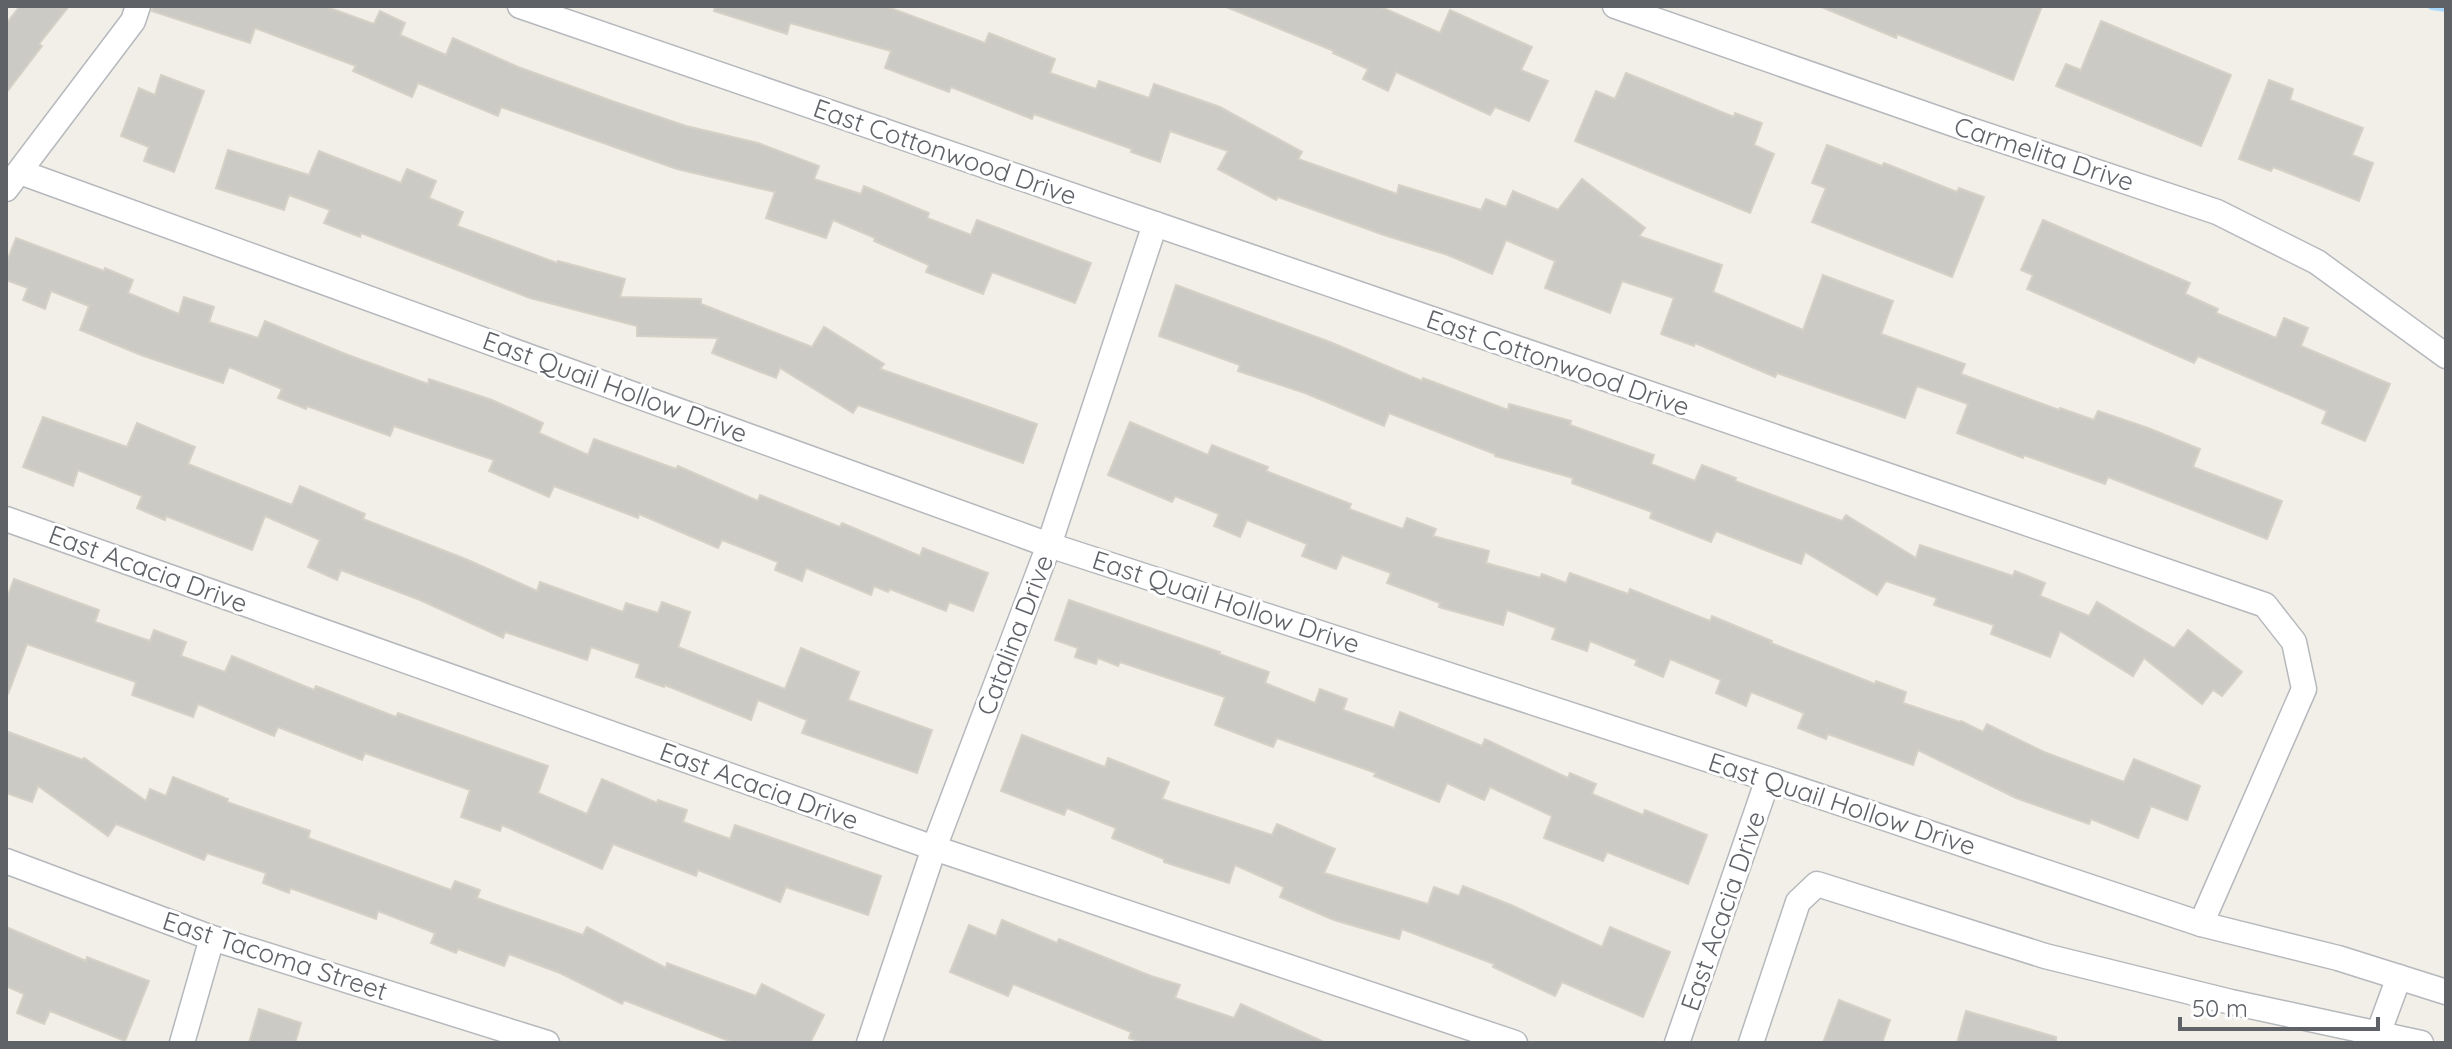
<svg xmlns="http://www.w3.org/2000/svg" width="2452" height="1049" viewBox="0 0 2452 1049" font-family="Quicksand,sans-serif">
<rect width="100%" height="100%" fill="#f1efe8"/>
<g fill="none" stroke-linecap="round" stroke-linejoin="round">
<path stroke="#aadaff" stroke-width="8" d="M 2432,6 L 2446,8"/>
</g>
<g fill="#cccac5" stroke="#d6d1c6" stroke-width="2">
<path d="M 20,6 L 69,6 L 39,44 L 42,46 L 6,93 L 6,24 Z"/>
<path d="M 153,6 L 324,6 L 374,24 L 380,11 L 405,23 L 400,35 L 446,55 L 453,38 L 518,67 L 615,102 L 686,126 L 758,143 L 819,166 L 814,179 L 861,194 L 864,186 L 929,213 L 927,218 L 971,235 L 977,220 L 1091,263 L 1075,303 L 992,272 L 983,294 L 926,272 L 929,265 L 874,241 L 875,238 L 833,220 L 826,238 L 766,218 L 775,192 L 677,169 L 501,107 L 498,116 L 418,83 L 412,97 L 353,71 L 356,66 L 255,28 L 250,43 L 152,11 Z"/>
<path d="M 715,6 L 885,6 L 985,43 L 989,33 L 1055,59 L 1050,73 L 1096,89 L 1099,81 L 1149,98 L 1154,84 L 1220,107 L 1302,152 L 1298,159 L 1397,194 L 1399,185 L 1481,210 L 1486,199 L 1506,207 L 1513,191 L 1558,210 L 1582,179 L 1645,228 L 1639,236 L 1722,265 L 1713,292 L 1803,330 L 1823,275 L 1893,301 L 1881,334 L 1965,364 L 1961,374 L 2059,410 L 2060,408 L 2094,420 L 2098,411 L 2148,428 L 2200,449 L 2193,467 L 2282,501 L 2267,539 L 2108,477 L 2105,484 L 2024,455 L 2023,458 L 1957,433 L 1968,404 L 1917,386 L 1905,418 L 1777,373 L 1775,377 L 1695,343 L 1694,346 L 1661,334 L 1674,298 L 1622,281 L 1610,313 L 1545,288 L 1555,261 L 1506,240 L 1492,274 L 1448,255 L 1384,235 L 1278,197 L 1276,200 L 1218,169 L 1228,151 L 1170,131 L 1160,162 L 1131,152 L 1132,149 L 1034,114 L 1032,119 L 951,87 L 949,92 L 885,68 L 891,51 L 790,23 L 787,34 L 714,11 Z"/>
<path d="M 1224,6 L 1379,6 L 1440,33 L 1450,10 L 1532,47 L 1521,70 L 1548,81 L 1529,121 L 1495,107 L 1490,115 L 1396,72 L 1388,91 L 1363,79 L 1368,69 L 1333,53 L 1334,51 Z"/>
<path d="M 1819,6 L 2042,6 L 2013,80 L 1897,34 L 1896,38 Z"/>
<path d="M 2101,21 L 2231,75 L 2201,146 L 2056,86 L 2066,64 L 2081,70 Z"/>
<path d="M 1626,73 L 1734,117 L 1735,113 L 1762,123 L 1754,145 L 1774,154 L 1750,213 L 1575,141 L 1596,91 L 1615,99 Z"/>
<path d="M 161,75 L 204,91 L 174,172 L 144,161 L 149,147 L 121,136 L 139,88 L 155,95 Z"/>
<path d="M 2269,80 L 2293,89 L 2290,100 L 2363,128 L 2352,155 L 2373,163 L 2359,201 L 2273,167 L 2271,171 L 2239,159 Z"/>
<path d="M 1827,145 L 1882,166 L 1884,163 L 1957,192 L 1959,188 L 1984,197 L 1952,277 L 1812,222 L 1826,188 L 1812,183 Z"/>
<path d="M 228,150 L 309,175 L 319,151 L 401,183 L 407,169 L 436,181 L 429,198 L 463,212 L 457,226 L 557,263 L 558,261 L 625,279 L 620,297 L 701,299 L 701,304 L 812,347 L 824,327 L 884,364 L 880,369 L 1037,424 L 1023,463 L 858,405 L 853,413 L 780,368 L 776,378 L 712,353 L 718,338 L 637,336 L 637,326 L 530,298 L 361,233 L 360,237 L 324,223 L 330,210 L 289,195 L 284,210 L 216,188 Z"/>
<path d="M 2043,220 L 2190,283 L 2185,294 L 2218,309 L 2216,313 L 2276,338 L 2284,318 L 2308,328 L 2301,346 L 2390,384 L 2365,441 L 2322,423 L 2327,411 L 2198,356 L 2194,363 L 2027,289 L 2033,275 L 2021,270 Z"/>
<path d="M 16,238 L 104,271 L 105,268 L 133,280 L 128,293 L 179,314 L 184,297 L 214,307 L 209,322 L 258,338 L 265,321 L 348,355 L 428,384 L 429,379 L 492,400 L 543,423 L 539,433 L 588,455 L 594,439 L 676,469 L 678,466 L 758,501 L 760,495 L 840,527 L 842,523 L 920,556 L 923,548 L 988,573 L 973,611 L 949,602 L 946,611 L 890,589 L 888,592 L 874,586 L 871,595 L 806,568 L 802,581 L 775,570 L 778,562 L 722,540 L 718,548 L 639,514 L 638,518 L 554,486 L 549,497 L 489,471 L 494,460 L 394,426 L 390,436 L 307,406 L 306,409 L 278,398 L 282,389 L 229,367 L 223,383 L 141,355 L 80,330 L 89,306 L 51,291 L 45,309 L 23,300 L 28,288 L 6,280 L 6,264 Z"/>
<path d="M 1176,285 L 1330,342 L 1422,381 L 1423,378 L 1508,410 L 1509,404 L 1571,421 L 1570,425 L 1654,455 L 1651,464 L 1695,481 L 1702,465 L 1736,478 L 1735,481 L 1842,521 L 1846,515 L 1916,558 L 1920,545 L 2013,576 L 2015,571 L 2045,583 L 2040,596 L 2089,616 L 2097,602 L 2174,648 L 2188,630 L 2242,672 L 2222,696 L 2213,690 L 2202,704 L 2144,658 L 2133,676 L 2060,631 L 2050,657 L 1991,634 L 1994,625 L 1934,605 L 1937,598 L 1886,581 L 1877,595 L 1805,552 L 1801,564 L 1716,531 L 1711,542 L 1650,518 L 1652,512 L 1572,483 L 1573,478 L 1495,456 L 1495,454 L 1389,413 L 1384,426 L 1305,393 L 1238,371 L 1240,365 L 1159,336 Z"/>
<path d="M 43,417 L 127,447 L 137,423 L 195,447 L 188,464 L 292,505 L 300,486 L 365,514 L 363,519 L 468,560 L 537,591 L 540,582 L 623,612 L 626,603 L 658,613 L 662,602 L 690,612 L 678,647 L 785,689 L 801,648 L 859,672 L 848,700 L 932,730 L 917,773 L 802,733 L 807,720 L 758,700 L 751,720 L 665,685 L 664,687 L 636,677 L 640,664 L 591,647 L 587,660 L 505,632 L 503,638 L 420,600 L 341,570 L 337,580 L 308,567 L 320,540 L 265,516 L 252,550 L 166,516 L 165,520 L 137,508 L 142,496 L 78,470 L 73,486 L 23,467 Z"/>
<path d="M 1130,422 L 1208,455 L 1212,445 L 1268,467 L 1266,471 L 1351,504 L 1349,509 L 1403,529 L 1407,518 L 1436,529 L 1433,536 L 1489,551 L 1486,563 L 1540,578 L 1542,574 L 1566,583 L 1570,573 L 1628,594 L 1630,589 L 1710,621 L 1712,616 L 1772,641 L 1771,643 L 1875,684 L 1876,681 L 1906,692 L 1903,703 L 1960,722 L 1961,721 L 1983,732 L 1987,724 L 2044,752 L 2124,782 L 2134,759 L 2200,786 L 2187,820 L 2151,806 L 2138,838 L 2091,819 L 2089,824 L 2016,798 L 1918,750 L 1913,765 L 1828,734 L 1826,739 L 1798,728 L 1804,713 L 1751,692 L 1746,706 L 1716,693 L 1721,680 L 1670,659 L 1663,677 L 1635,665 L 1637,660 L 1590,641 L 1587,651 L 1552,639 L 1556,628 L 1507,610 L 1503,625 L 1439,607 L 1440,603 L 1387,583 L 1391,573 L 1342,555 L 1336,569 L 1302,556 L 1307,544 L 1247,520 L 1240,537 L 1214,526 L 1219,514 L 1175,496 L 1172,502 L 1108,475 Z"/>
<path d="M 14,579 L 99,610 L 95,622 L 150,641 L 154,630 L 186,642 L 181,656 L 225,672 L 232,656 L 314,690 L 316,686 L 396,717 L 398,713 L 548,766 L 538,793 L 587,814 L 602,779 L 657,803 L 658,800 L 687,810 L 683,822 L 730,839 L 735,825 L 881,876 L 868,915 L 786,887 L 780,902 L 698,870 L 696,876 L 613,844 L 602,869 L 502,825 L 500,831 L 461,817 L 470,790 L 365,753 L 362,760 L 278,727 L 274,736 L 198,704 L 193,717 L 132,695 L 136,682 L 27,644 L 8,694 L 6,694 L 6,601 Z"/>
<path d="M 1069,600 L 1220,652 L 1219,654 L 1269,672 L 1265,683 L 1315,703 L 1320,689 L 1347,699 L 1343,710 L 1394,728 L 1400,712 L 1482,746 L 1485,739 L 1568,778 L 1570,773 L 1596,784 L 1592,794 L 1643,815 L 1645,810 L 1707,835 L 1688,884 L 1607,852 L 1603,861 L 1544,838 L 1552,816 L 1490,787 L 1484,800 L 1447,783 L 1439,802 L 1374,776 L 1376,773 L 1277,738 L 1273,747 L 1215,725 L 1225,697 L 1120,662 L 1118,666 L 1098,658 L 1096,664 L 1075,657 L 1078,648 L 1055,640 Z"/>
<path d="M 6,731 L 83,760 L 84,758 L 146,801 L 150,789 L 166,796 L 173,777 L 228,799 L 227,802 L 310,831 L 308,838 L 451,890 L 455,881 L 480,890 L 477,898 L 583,935 L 587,927 L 666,968 L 667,963 L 756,996 L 762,984 L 824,1015 L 810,1043 L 734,1043 L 624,1000 L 622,1004 L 560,973 L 509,954 L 504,966 L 458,949 L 456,953 L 431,943 L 435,933 L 378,911 L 376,919 L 290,888 L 289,893 L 263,883 L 266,873 L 207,853 L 204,860 L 116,824 L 108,836 L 38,786 L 32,802 L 6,793 Z"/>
<path d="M 1022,735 L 1105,767 L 1108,758 L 1169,782 L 1162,799 L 1272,835 L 1277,824 L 1335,849 L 1324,873 L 1428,904 L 1434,887 L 1459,896 L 1463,886 L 1511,905 L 1602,947 L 1610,927 L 1670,952 L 1643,1017 L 1562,982 L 1555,996 L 1493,967 L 1494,964 L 1402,929 L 1399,939 L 1334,920 L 1280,897 L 1284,887 L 1235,865 L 1229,883 L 1164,862 L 1164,859 L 1112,838 L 1116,828 L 1067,808 L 1064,815 L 1001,791 Z"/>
<path d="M 1002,920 L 1057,943 L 1059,939 L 1151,976 L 1180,985 L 1175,998 L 1234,1018 L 1241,1004 L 1326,1043 L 1144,1043 L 1129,1038 L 1131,1032 L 1013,984 L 1008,996 L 950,972 L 969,925 L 996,936 Z"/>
<path d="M 6,927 L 86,961 L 87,957 L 149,981 L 125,1041 L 50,1011 L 44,1024 L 17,1013 L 24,994 L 6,986 Z"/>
<path d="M 1839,1000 L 1890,1020 L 1882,1043 L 1823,1043 Z"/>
<path d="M 259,1009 L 301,1023 L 295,1043 L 249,1043 Z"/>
<path d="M 1966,1011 L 2056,1037 L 2056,1043 L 1957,1043 Z"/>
</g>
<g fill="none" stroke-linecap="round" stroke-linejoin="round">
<g stroke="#b5b8bc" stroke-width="27">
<g id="minor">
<path d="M 520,6 L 2265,605 L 2294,642 L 2304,689 L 2201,924"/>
<path d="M 1615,6 L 1959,126 L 2217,212 L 2317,262 L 2446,356"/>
<path d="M 20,172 L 1049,545 L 1768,779 L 2201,924 L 2338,958 L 2446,992"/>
<path d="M 6,189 L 133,21 L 138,6"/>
<path d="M 6,519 L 934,848 L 1515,1043"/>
<path d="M 6,861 L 212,938 L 547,1043"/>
<path d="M 2378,1034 L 2399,977"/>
<path d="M 182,1043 L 212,938"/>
<path d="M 869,1043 L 934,848 L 1049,545 L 1155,224"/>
<path d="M 1677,1043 L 1768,779"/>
<path d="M 1751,1043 L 1798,902 L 1817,884 L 2045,956 L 2231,1002 L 2421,1043"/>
</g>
</g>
<use href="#minor" stroke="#fff" stroke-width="24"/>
</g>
<g text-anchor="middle" stroke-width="6" stroke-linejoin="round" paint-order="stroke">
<g font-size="26" fill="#5f6368" stroke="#fff">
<text transform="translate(945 152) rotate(19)" y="9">East Cottonwood Drive</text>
<text transform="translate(2044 154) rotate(18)" y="9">Carmelita Drive</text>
<text transform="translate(1558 363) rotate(19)" y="9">East Cottonwood Drive</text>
<text transform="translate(615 387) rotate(20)" y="9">East Quail Hollow Drive</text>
<text transform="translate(148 569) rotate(20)" y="9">East Acacia Drive</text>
<text transform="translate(1226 602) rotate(18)" y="9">East Quail Hollow Drive</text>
<text transform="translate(1015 635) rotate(-69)" y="9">Catalina Drive</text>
<text transform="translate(759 786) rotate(20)" y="9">East Acacia Drive</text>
<text transform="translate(1842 804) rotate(18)" y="9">East Quail Hollow Drive</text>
<text transform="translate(1723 911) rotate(-71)" y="9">East Acacia Drive</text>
<text transform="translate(275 956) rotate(18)" y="9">East Tacoma Street</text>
</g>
</g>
<rect width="2452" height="1049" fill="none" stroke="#5f6368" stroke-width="16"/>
<path d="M2180 1017v12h198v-12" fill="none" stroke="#5f6368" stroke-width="4"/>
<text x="2192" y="1017" font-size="24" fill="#5f6368" stroke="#ffffff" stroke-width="6" paint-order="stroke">50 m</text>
</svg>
